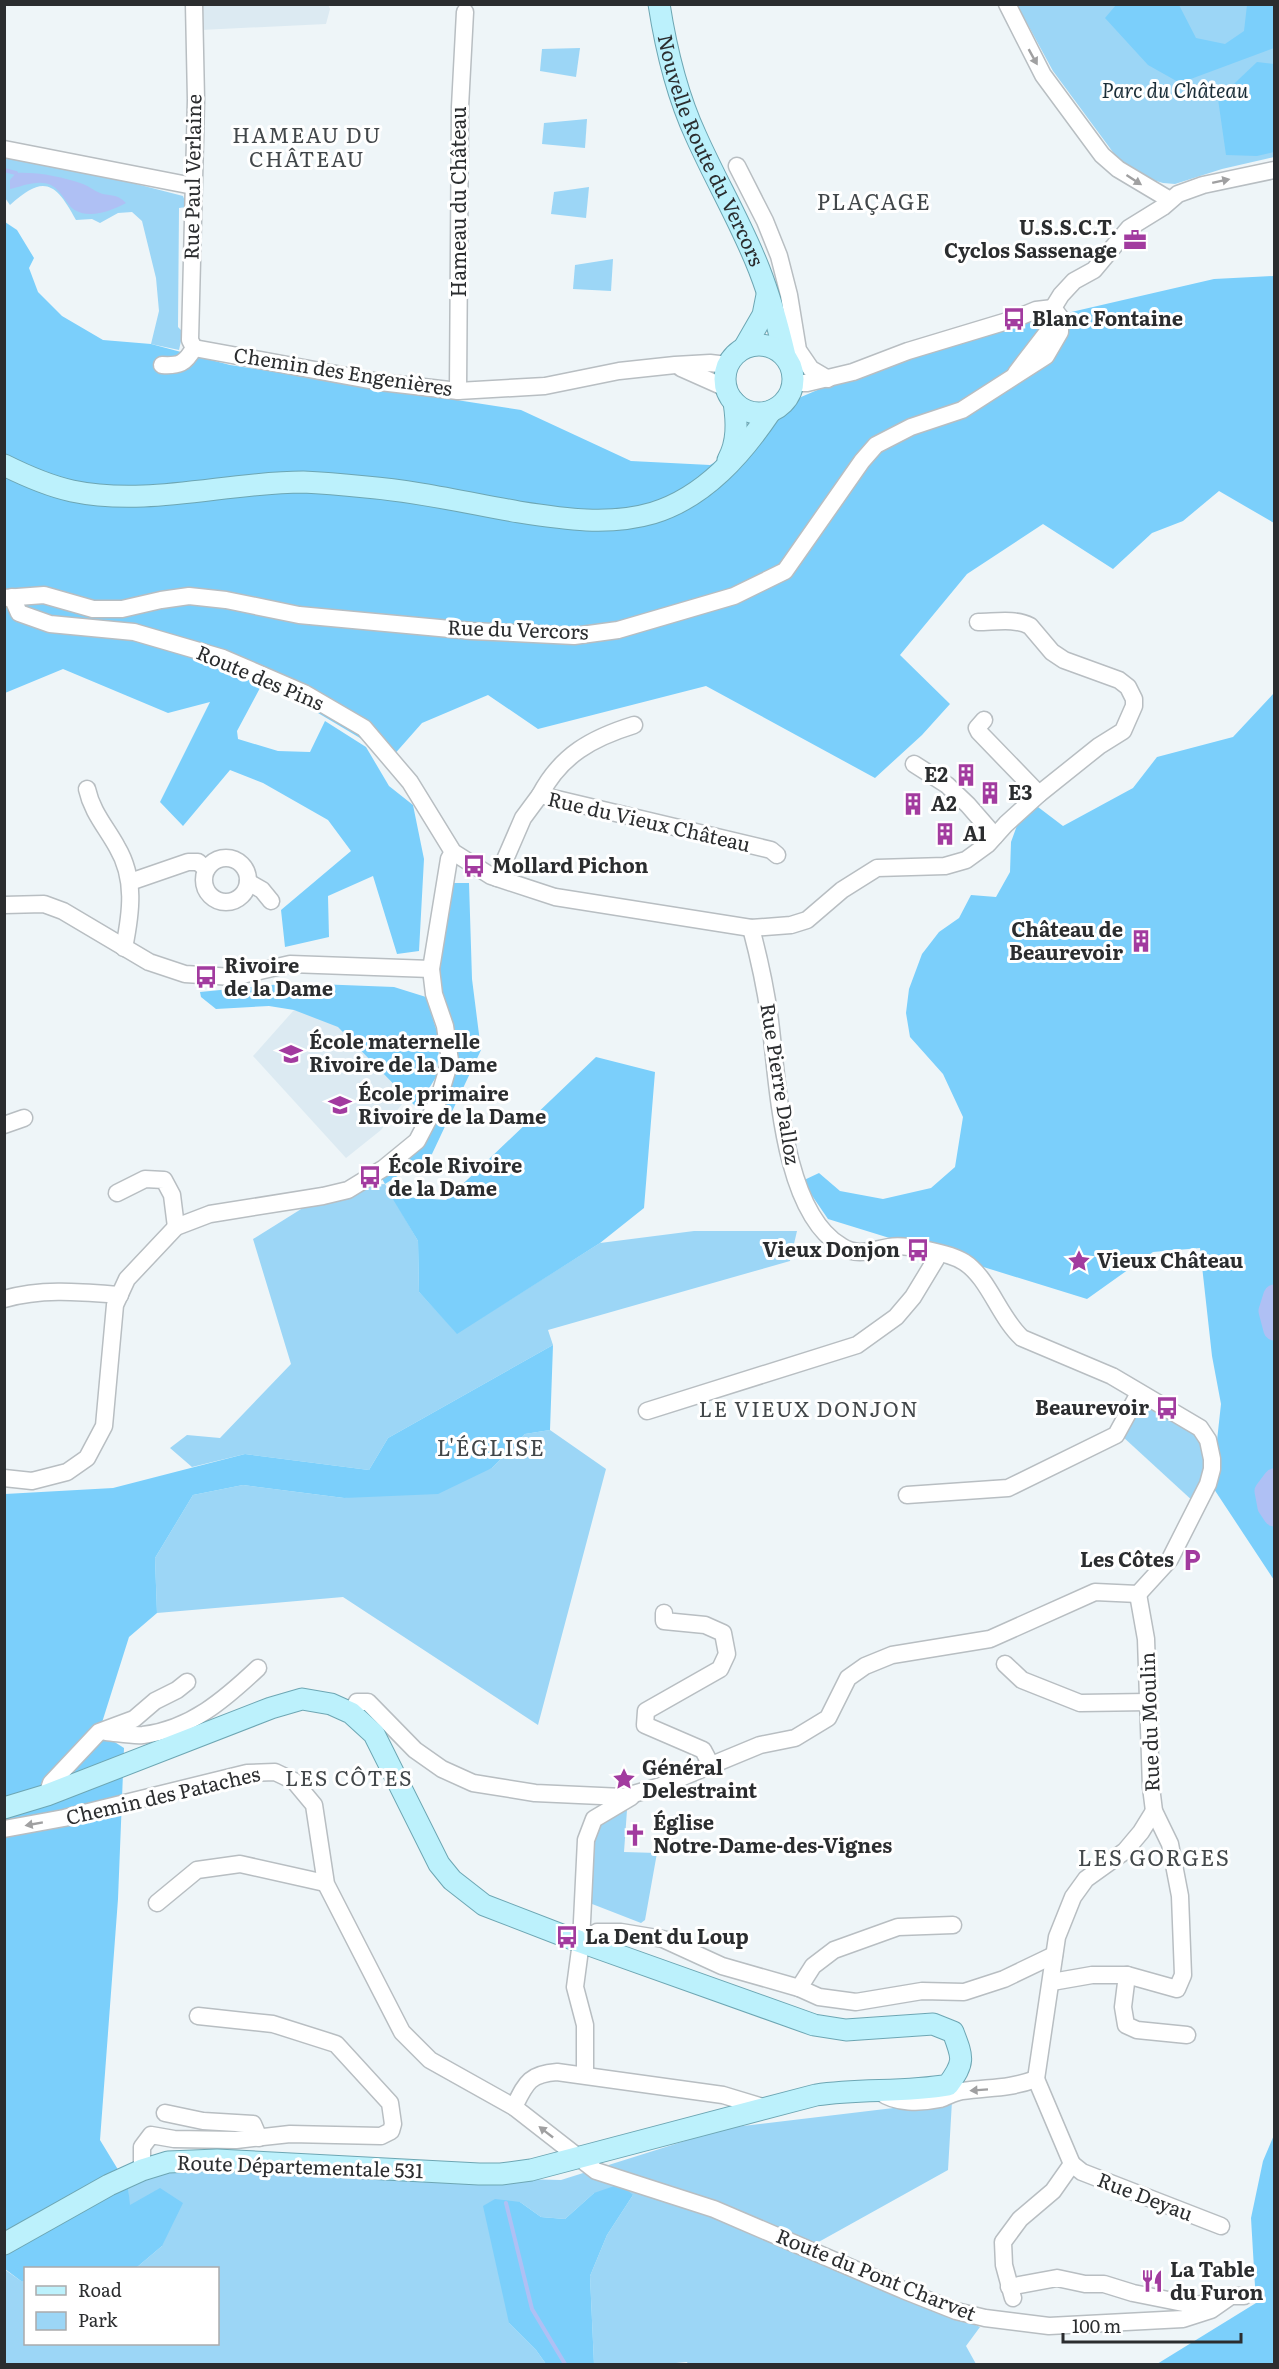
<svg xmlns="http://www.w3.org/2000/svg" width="1279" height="2369" viewBox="0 0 1279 2369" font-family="Literata,serif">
<rect width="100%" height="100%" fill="#eef5f8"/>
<g fill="#dceaf2">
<path d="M 328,4 L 330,9 L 326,24 L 201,30 L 201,5 Z"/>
<path d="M 294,1010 L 336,1013 L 417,1086 L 381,1130 L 346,1158 L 253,1056 Z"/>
</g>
<g fill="#9cd6f6">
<path d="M 1017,5 L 1274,5 L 1274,157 L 1222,169 L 1175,184 L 1163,183 L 1136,175 L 1118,159 L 1053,71 Z"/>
<path d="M 580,48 L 576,77 L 540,71 L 542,49 Z"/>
<path d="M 587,119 L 585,148 L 542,144 L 544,123 Z"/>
<path d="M 4,150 L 183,196 L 187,207 L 179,208 L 178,327 L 183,332 L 179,350 L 151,344 L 159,311 L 156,278 L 142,221 L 132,212 L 118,213 L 100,223 L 92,219 L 76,220 C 55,181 43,175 10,205 L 5,198 Z"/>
<path d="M 589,187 L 586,218 L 551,214 L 554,192 Z"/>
<path d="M 613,259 L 611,291 L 573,289 L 575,265 Z"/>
<path d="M 385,1184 L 418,1241 L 419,1292 L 457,1333 L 600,1243 L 694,1231 L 797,1231 L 790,1261 L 548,1330 L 553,1345 L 388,1438 L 369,1470 L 245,1454 L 192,1467 L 170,1448 L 187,1435 L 220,1438 L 291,1364 L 253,1239 L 306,1206 L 368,1185 Z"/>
<path d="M 1140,1405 L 1148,1405 L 1203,1437 L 1209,1465 L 1195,1503 L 1122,1436 Z"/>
<path d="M 550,1430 L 606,1469 L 538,1725 L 343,1597 L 157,1613 L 155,1558 L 193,1495 L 243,1485 L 344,1498 L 492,1468 L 525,1434 Z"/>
<path d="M 627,1810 L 624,1852 L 657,1853 L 645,1920 L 641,1923 L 587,1902 L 590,1840 L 597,1819 Z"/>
<path d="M 952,2101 L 948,2170 L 806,2249 L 980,2327 L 966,2346 L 976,2364 L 688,2364 L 687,2362 L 665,2364 L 594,2364 L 590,2276 L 607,2235 L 633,2195 L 594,2193 L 565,2219 L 541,2217 L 520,2202 L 509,2323 L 536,2350 L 546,2364 L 5,2364 L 4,2269 L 21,2281 L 25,2281 L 26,2344 L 218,2344 L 218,2268 L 136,2268 L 162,2246 L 129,2205 L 128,2186 L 169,2171 L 561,2180 L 726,2128 Z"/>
</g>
<g fill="#7bcffb">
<path d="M 1116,5 L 1179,5 L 1196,38 L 1225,44 L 1244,31 L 1247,5 L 1274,5 L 1274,48 L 1180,83 L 1148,65 L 1105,18 Z"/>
<path d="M 1257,62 L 1274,64 L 1274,152 L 1257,156 L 1226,155 L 1218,99 Z"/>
<path d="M 5,222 L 17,230 L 34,258 L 29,268 L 38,292 L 62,316 L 103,340 L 151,344 L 230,365 L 521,410 L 631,461 L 710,465 L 766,433 L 801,397 L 862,371 L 1041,319 L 1214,279 L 1274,276 L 1274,523 L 1219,491 L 1183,521 L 1152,533 L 1113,569 L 1043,524 L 967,574 L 900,655 L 950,704 L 922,735 L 875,778 L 706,686 L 538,729 L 488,695 L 422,723 L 392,757 L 271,685 L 260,688 L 237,731 L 238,739 L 278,751 L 310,752 L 325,721 L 366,747 L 389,786 L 413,805 L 424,859 L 419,951 L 397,954 L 373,876 L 328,896 L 329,937 L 285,947 L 281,910 L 351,851 L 328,820 L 263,783 L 230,770 L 183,826 L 160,802 L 210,702 L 168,713 L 63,669 L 5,693 Z"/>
<path d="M 1274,693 L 1274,1580 L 1212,1486 L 1221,1404 L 1212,1356 L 1200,1248 L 1153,1252 L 1087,1299 L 828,1219 L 802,1181 L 819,1173 L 840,1191 L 883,1199 L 931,1188 L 955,1167 L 963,1117 L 943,1074 L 910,1037 L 906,1013 L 909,989 L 922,954 L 939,932 L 959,918 L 971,895 L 996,897 L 1010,872 L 1011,842 L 1019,820 L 1038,807 L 1063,826 L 1133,788 L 1157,757 L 1233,737 Z"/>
<path d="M 453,883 L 469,883 L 472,979 L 481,1050 L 432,1154 L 385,1184 L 381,1177 L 421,1145 L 453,1055 L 439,973 Z"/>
<path d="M 291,983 L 394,987 L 426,997 L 440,1041 L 436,1077 L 417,1108 L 338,1027 L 294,1010 L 269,1006 L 216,1009 L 201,997 L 200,992 Z"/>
<path d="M 596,1057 L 655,1072 L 644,1208 L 600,1243 L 457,1334 L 419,1292 L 418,1241 L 391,1196 L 446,1200 Z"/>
<path d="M 553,1345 L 550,1430 L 525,1434 L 492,1468 L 438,1494 L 344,1498 L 243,1485 L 193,1495 L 155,1558 L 157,1613 L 129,1637 L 99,1732 L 124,1748 L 118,1899 L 100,2140 L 128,2186 L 130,2205 L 160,2188 L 183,2203 L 162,2246 L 136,2268 L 26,2268 L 25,2281 L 21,2281 L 5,2269 L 5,1494 L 113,1488 L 245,1454 L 369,1470 L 388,1438 Z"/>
<path d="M 1274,2135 L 1274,2364 L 1157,2364 L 1256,2303 L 1251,2218 L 1263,2161 Z"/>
<path d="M 620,2184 L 633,2195 L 607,2235 L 590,2276 L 594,2364 L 546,2364 L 536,2350 L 509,2323 L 483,2206 L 495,2199 L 520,2202 L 541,2217 L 565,2219 L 594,2193 Z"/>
</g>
<path fill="#afc0f4" d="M 16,173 C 39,172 62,177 83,184 C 89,186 94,191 100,193 C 112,197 116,193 126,203 C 111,211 89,220 73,209 C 65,202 61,190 51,185 C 39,179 22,186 10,189 L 10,180 Z"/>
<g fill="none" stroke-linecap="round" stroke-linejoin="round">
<g stroke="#afc0f4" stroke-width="4">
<path d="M 4,170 L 16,173"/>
<path d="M 506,2203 L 532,2309 L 565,2364"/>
</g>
<g stroke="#afc0f4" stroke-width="21">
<path d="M 1274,1295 L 1269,1311 L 1274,1330"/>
<path d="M 1274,1479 L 1265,1491 L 1268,1507 L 1274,1516"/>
</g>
<g stroke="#b8bec2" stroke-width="19">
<g id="minor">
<path d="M 1007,4 L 1043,75 L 1102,155 L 1118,169 L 1170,200"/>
<path d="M 4,149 L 193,186"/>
<path d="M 737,166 L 765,221 L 779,256 L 789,295 L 798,350 L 811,369 L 828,379"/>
<path d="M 1053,308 L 1061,295 L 1074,281 L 1094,270 L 1129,228 L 1163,207 L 1178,194 L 1203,185 L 1274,170"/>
<path d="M 194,348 L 380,382 L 458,391 L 545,386 L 619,371 L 675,365 L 710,363 L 728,365"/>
<path d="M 194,348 L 190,340 L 196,100 L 194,4"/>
<path d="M 162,365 C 179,366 185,364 194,348"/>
<path d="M 681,368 L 726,388"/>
<path d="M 1016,373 L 1059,317"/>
<path d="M 793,383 L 807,383 L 853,372 L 908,351 L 1014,319 L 1036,310 L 1053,308"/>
<path d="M 458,391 L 460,107 L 465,12"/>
<path d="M 12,597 L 19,613 L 50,624 L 134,632 L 223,658 L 304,693 L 364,728 L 410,782 L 453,852 L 491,876 L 555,897 L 751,928 L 791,925 L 807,920 L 842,890 L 877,868 L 945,866 L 966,860 L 988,844 L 1006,824 L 1039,794 L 1099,746 L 1123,731 L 1134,706 L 1134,699 L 1128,687 L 1119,680 L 1064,660 L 1052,652 L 1030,626 C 1015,618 995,622 978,622"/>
<path d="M 4,598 L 44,595 L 93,609 L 122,609 L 161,600 L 189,596 L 226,600 L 299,615 L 472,631 L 574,636 L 618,630 L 734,596 L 785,571 L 862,461 L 876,445 L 911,427 L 962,410 L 1046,356 L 1060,332 L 1060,317 L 1053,308"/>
<path d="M 984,720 L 977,728 L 979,732 L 1039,794"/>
<path d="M 914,764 L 947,785 L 968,805 L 995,836"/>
<path d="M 87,789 C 92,812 106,827 117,847 C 136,879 131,913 124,948"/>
<path d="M 540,795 C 561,755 592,738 634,725"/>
<circle cx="226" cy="880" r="22"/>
<path d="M 497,878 L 523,818 L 540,795 L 771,850 L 777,855"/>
<path d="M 130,882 L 188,862 L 198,862 L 206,869"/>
<path d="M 248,882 L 262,890 L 271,901"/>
<path d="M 4,905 L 44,904 L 63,911 L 149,962 L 185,974 L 233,977 L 290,964 L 431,969"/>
<path d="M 751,928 C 759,958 766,990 770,1021 C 778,1082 782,1211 841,1246 C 858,1257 871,1250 889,1247 C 906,1244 950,1253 964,1262 C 989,1278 999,1317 1022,1338 L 1112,1376 L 1200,1428 L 1208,1440 L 1212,1459 L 1212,1469 L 1208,1484 L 1170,1559 L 1138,1594"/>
<path d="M 4,1125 L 24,1118"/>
<path d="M 117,1193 L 145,1179 L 164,1180 L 172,1195 L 176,1227"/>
<path d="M 4,1299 C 43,1288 81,1292 120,1295"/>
<path d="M 647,1411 L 857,1345 L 896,1317 L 913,1297 L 936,1259 L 937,1253"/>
<path d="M 4,1478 L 32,1481 L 67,1472 L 87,1458 L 104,1426 L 115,1305 L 127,1279 L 176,1227 L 210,1214 L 323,1196 L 348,1190 L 384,1168 L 417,1141 L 438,1101 L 450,1061 L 445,1026 L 434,994 L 431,969 L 449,859 L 453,852"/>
<path d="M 907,1495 L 1008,1488 L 1116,1435 L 1139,1393"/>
<path d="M 664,1613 L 664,1621 L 705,1625 L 723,1633 L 727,1654 L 720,1669 L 646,1711 L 645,1725 L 703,1750 L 712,1767"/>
<path d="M 1005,1664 L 1022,1680 L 1080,1703 L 1149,1702"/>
<path d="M 351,1713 L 357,1702 L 368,1702 L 415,1750 L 442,1769 L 473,1783 L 535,1793 L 623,1797 L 661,1786 L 760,1745 L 795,1738 L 828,1718 L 848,1678 L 865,1666 L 892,1655 L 990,1639 L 1095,1592 L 1138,1594"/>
<path d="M 106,1732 C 118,1733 131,1736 143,1735 C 191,1729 225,1699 258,1668"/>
<path d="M 47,1795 L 51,1783 L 99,1732 L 134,1719 L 155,1701 L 177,1690 L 187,1682"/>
<path d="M 4,1829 L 64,1818 L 247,1773 L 275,1772 L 294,1781 L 314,1805 L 326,1884 L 402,2032 L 430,2060 L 514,2107 L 596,2171 L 714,2209 L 903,2290 L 956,2311 L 985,2318 L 1049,2326 L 1183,2319 L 1211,2310 L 1231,2296 L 1244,2296"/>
<path d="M 157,1903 L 197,1870 L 240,1864 L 325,1883"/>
<path d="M 581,1942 L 597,1932 L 621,1932 L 663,1939 L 722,1966 L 799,1988 L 819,1997 L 856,2002 L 922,1991 L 964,1992 L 1004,1979 L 1054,1955"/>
<path d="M 1127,1975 L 1123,2007 L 1126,2025 L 1137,2030 L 1187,2035"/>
<path d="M 1052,1982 L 1092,1975 L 1127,1975 L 1177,1989 L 1183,1975 L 1180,1896 L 1170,1844 L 1154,1811 L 1151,1787 L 1146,1639 L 1138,1594"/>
<path d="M 799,1988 L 813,1966 L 834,1950 L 898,1927 L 953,1925"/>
<path d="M 585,2075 L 585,2025 L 575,1987 L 581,1942 L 586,1840 L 594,1819 L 631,1797"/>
<path d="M 1036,2079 L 1057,1937 L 1073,1897 L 1086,1879 L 1125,1851 L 1141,1832 L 1154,1811"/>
<path d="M 1036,2079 L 1072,2164"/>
<path d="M 880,2092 C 896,2104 921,2103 940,2099 C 947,2097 954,2092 962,2091 C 990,2087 1008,2089 1036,2079"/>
<path d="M 514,2107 C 526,2083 529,2074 557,2072 L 723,2095 L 766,2108"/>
<path d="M 165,2113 L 203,2121 L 253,2124 L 259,2138"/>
<path d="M 1072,2164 L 1082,2172 L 1221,2226"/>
<path d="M 142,2170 L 142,2147 L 151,2135 L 174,2139 L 236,2140 L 290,2134 L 381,2136 L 391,2131 L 393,2124 L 390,2103 L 336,2044 L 273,2024 L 198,2016"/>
<path d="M 1009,2287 L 1057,2278 L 1085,2284 L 1104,2284 L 1133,2293 L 1193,2305 L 1212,2303"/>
<path d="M 1013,2298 L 1004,2265 L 1003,2242 L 1020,2219 L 1053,2191 L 1072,2164"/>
</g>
</g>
<g stroke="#6da6b3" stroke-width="23">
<g id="major">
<path id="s1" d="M 659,4 C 666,49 677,95 696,136 C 716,181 741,223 759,269 C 770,297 778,326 785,356"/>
<circle cx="759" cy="379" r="34"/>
<path d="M 744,348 L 763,315 L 767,295"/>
<path d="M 728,460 C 738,442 737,422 734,402"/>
<path d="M 4,465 C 26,476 49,486 72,491 C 148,507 227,482 303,482 C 324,483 346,485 366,487 C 417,491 468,503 519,512 C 564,519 609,526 653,513 C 705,497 742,454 771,411"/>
<path d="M 4,1808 L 47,1795 L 271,1708 L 302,1699 L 331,1704 L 351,1713 L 374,1734 L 439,1864 L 452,1880 L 484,1905 L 567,1937 L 814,2025 L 846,2030 L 933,2024 L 953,2032 C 963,2058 965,2062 948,2085 C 904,2093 860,2088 816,2095 L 531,2170 L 501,2174 L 479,2174 L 217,2160 L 168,2162 L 142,2170 L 109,2185 L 4,2244"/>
</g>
</g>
<use href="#minor" stroke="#fff" stroke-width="16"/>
<use href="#major" stroke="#bcf1fc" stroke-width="21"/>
</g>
<defs><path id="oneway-solid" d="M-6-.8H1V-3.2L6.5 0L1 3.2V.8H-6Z" transform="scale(1.5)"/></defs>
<g fill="#a0a0a1">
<use href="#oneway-solid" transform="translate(1033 57) rotate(61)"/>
<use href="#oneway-solid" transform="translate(1134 180) rotate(33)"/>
<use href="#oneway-solid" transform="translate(1221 181) rotate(-12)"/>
<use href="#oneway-solid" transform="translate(34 1824) rotate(170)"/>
<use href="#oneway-solid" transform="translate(979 2090) rotate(176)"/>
<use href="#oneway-solid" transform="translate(546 2132) rotate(-142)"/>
</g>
<defs>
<g id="office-bare" transform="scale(1.8)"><path d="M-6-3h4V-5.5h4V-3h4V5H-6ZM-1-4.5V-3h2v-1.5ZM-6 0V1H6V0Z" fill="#a23b9f" stroke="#fff" stroke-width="2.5" paint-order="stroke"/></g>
<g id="bus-bare" transform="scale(1.8)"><path d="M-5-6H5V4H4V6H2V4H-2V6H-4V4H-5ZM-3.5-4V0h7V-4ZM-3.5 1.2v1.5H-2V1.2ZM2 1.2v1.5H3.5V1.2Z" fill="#a23b9f" stroke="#fff" stroke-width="2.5" paint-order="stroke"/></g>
<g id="building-bare" transform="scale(1.8)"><path d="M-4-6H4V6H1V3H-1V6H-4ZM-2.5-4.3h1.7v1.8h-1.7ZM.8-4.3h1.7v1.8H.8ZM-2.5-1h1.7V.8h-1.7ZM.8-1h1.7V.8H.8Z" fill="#a23b9f" stroke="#fff" stroke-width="2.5" paint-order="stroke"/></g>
<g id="school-bare" transform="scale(1.8)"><path d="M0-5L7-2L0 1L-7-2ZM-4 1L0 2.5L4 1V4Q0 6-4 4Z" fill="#a23b9f" stroke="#fff" stroke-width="2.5" paint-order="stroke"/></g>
<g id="sight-bare" transform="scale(1.8)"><path d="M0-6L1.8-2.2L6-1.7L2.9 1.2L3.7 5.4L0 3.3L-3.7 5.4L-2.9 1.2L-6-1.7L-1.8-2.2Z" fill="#a23b9f" stroke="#fff" stroke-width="2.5" paint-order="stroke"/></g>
<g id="parking-bare" transform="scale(1.8)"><path d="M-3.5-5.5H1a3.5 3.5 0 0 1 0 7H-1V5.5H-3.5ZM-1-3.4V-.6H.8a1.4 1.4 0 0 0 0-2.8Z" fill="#a23b9f" stroke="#fff" stroke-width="2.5" paint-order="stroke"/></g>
<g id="church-bare" transform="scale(1.8)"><path d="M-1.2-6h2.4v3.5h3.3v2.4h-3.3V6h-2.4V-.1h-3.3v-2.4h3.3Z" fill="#a23b9f" stroke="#fff" stroke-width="2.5" paint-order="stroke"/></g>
<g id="restaurant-bare" transform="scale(1.8)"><path d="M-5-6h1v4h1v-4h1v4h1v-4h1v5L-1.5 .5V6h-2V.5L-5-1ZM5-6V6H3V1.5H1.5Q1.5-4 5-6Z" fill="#a23b9f" stroke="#fff" stroke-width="2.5" paint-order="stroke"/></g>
</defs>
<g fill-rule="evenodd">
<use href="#office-bare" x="1135" y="240"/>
<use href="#bus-bare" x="1014" y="319"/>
<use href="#building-bare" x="966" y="775"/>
<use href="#building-bare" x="990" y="793"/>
<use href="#building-bare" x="913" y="804"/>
<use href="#building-bare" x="945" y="834"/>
<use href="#bus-bare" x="474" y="866"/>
<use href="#building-bare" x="1141" y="941"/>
<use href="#bus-bare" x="206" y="977"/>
<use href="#school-bare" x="291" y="1054"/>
<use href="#school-bare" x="340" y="1105"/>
<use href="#bus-bare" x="370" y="1177"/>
<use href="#bus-bare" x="918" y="1250"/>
<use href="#sight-bare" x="1079" y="1261"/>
<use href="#bus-bare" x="1167" y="1408"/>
<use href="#parking-bare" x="1192" y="1560"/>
<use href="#sight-bare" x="624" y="1779"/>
<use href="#church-bare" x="635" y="1835"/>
<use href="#bus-bare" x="567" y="1937"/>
<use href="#restaurant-bare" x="1152" y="2281"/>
</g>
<g text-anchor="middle" stroke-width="6" stroke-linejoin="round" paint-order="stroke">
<g font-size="20" font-style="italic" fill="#1b2e39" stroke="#fff">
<text x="1175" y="98">Parc du Château</text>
</g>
<g font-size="20" fill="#2b2d2f" stroke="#fff">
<text dy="7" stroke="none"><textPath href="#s1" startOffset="156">Nouvelle Route du Vercors</textPath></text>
<text transform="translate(193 177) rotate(-89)" y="7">Rue Paul Verlaine</text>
<text transform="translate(459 202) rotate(-90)" y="7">Hameau du Château</text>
<text transform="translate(343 372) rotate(9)" y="7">Chemin des Engenières</text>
<text transform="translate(518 630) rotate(2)" y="7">Rue du Vercors</text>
<text transform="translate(260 678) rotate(23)" y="7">Route des Pins</text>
<text transform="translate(649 822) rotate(13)" y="7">Rue du Vieux Château</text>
<text transform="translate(780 1084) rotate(81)" y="7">Rue Pierre Dalloz</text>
<text transform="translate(1150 1722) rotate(-92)" y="7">Rue du Moulin</text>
<text transform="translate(163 1796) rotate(-13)" y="7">Chemin des Pataches</text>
<text transform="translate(300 2167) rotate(2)" y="7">Route Départementale 531</text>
<text transform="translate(1145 2197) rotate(21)" y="7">Rue Deyau</text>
<text transform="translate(876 2275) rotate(22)" y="7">Route du Pont Charvet</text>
</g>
<g font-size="20" font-weight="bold" fill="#2b2d2f" stroke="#fff" text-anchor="start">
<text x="1117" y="235" text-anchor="end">U.S.S.C.T.<tspan x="1117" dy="23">Cyclos Sassenage</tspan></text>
<text x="1032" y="326">Blanc Fontaine</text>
<text x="948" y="782" text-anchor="end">E2</text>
<text x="1008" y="800">E3</text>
<text x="931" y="811">A2</text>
<text x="963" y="841">A1</text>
<text x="492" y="873">Mollard Pichon</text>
<text x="1123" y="937" text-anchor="end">Château de<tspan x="1123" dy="23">Beaurevoir</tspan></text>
<text x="224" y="973">Rivoire<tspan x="224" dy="23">de la Dame</tspan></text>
<text x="309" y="1049">École maternelle<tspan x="309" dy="23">Rivoire de la Dame</tspan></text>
<text x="358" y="1101">École primaire<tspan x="358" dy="23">Rivoire de la Dame</tspan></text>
<text x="388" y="1173">École Rivoire<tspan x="388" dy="23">de la Dame</tspan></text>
<text x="900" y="1257" text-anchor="end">Vieux Donjon</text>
<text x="1097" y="1268">Vieux Château</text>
<text x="1149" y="1415" text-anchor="end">Beaurevoir</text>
<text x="1174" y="1567" text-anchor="end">Les Côtes</text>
<text x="642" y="1775">Général<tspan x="642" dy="23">Delestraint</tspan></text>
<text x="653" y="1830">Église<tspan x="653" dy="23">Notre-Dame-des-Vignes</tspan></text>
<text x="585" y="1944">La Dent du Loup</text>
<text x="1170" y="2277">La Table<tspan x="1170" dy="23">du Furon</tspan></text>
</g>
<g font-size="21" letter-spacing="1.5" fill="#42474a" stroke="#fff">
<text x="307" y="143">HAMEAU DU<tspan x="307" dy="24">CHÂTEAU</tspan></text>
<text x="809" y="1417">LE VIEUX DONJON</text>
<text x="349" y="1786">LES CÔTES</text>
</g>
<g font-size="22" letter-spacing="1.5" fill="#42474a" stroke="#fff">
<text x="874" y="210">PLAÇAGE</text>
<text x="491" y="1456">L'ÉGLISE</text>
<text x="1154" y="1866">LES GORGES</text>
</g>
</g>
<rect width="1279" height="2369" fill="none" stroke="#2b2d2f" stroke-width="12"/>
<rect x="24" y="2267" width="195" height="78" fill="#ffffff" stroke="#aaabac" stroke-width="1.5"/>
<rect x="36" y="2286" width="30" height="9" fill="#bcf1fc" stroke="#aaabac" stroke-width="1.5"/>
<text x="78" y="2297" font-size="18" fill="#2b2d2f">Road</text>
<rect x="36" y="2312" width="30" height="18" fill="#9cd6f6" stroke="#aaabac" stroke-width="1.5"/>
<text x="78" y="2327" font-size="18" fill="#2b2d2f">Park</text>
<path d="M1063 2333v9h178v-9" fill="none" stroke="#2b2d2f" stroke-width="3"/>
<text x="1072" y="2333" font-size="18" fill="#2b2d2f" stroke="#ffffff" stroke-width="4.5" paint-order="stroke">100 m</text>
</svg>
